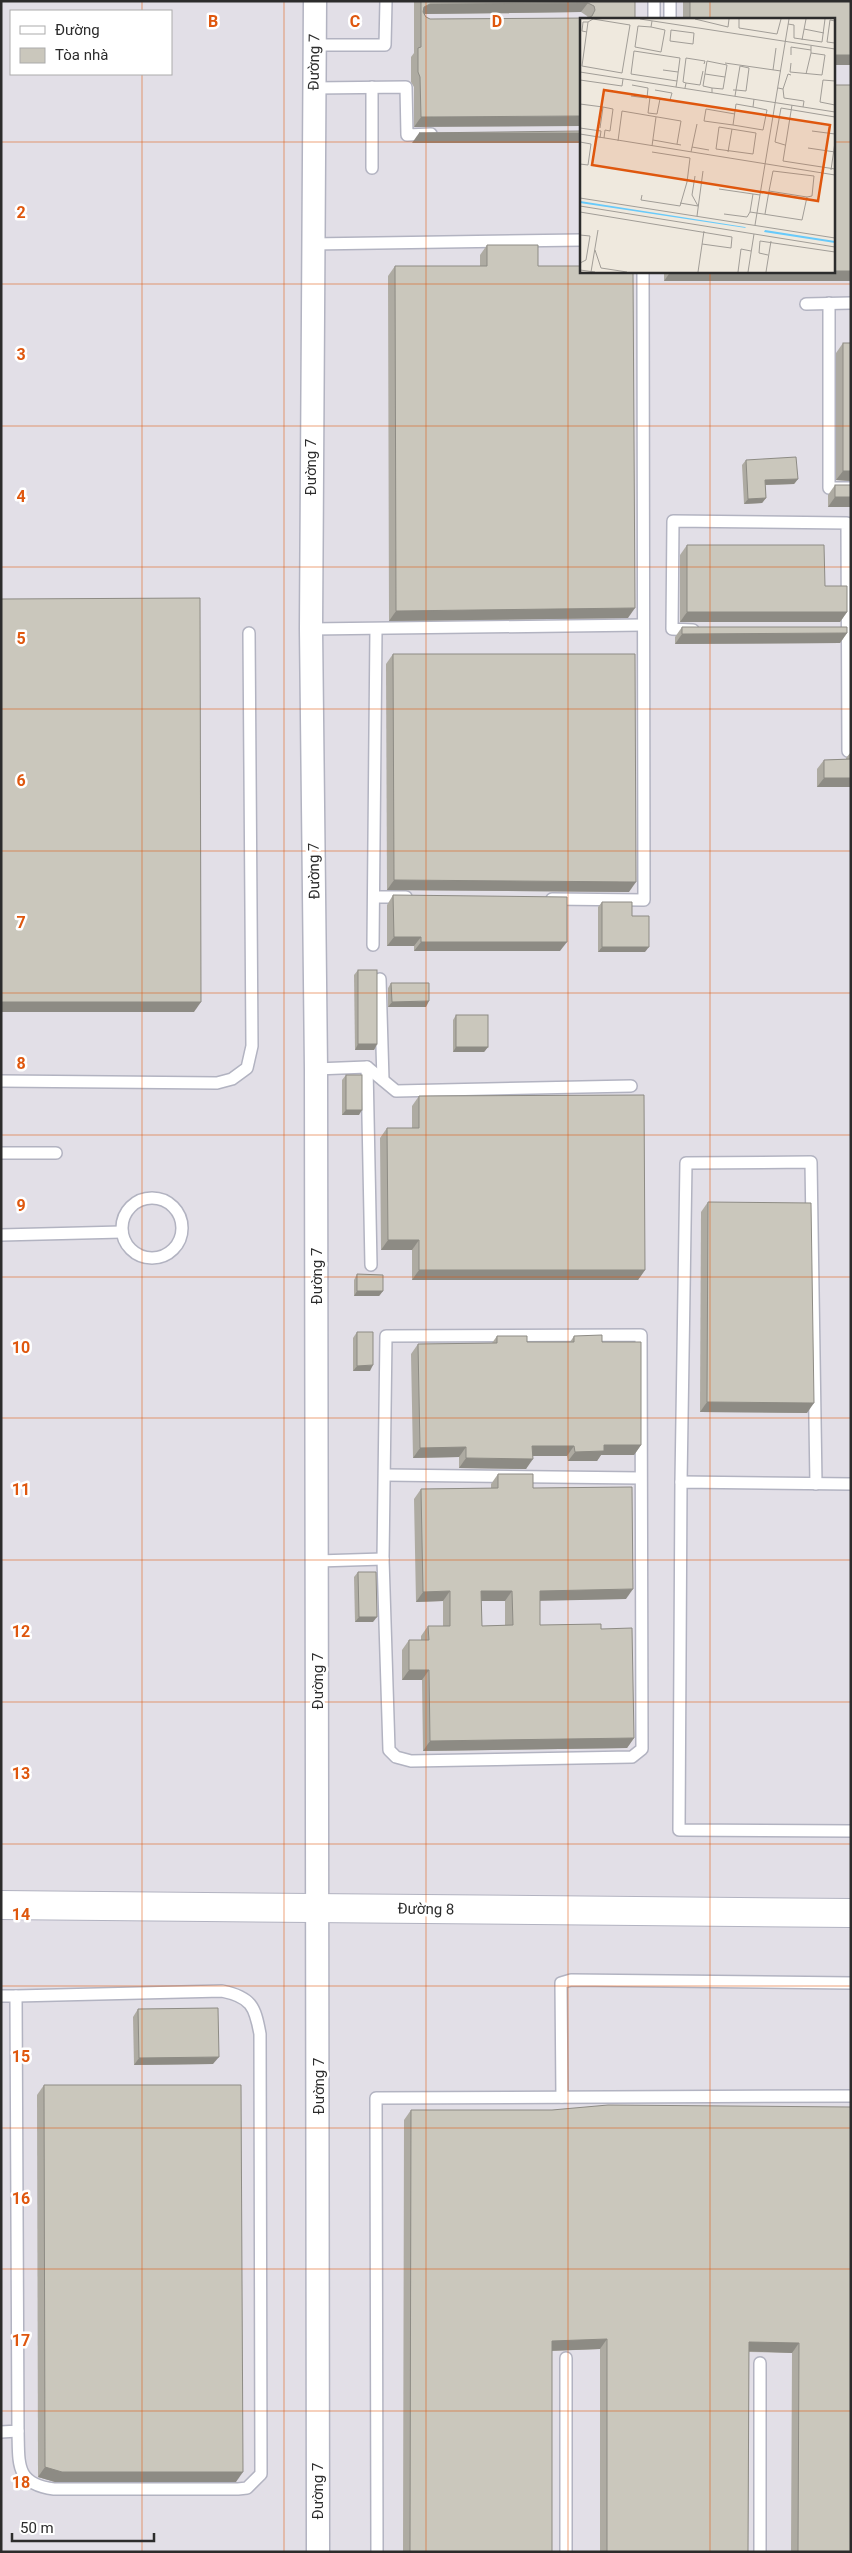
<svg xmlns="http://www.w3.org/2000/svg" width="852" height="2553" viewBox="0 0 852 2553" font-family="Roboto,sans-serif">
<rect width="100%" height="100%" fill="#efe9de"/>
<path fill="#e2dfe7" fill-rule="evenodd" d="M 1,1 L 851,1 L 851,2552 L 1,2552 ZM 11,11 L 171,11 L 171,74 L 11,74 ZM 581,19 L 833,19 L 833,271 L 581,271 Z"/>
<g fill="none" stroke-linecap="round" stroke-linejoin="round">
<g stroke="#b2b3c1" stroke-width="14">
<g id="service">
<path d="M 670,1 L 670,19"/>
<path d="M 654,19 L 654,1"/>
<path d="M 315,45 L 385,45 L 386,1"/>
<path d="M 372,87 L 372,168"/>
<path d="M 314,88 L 406,87 L 407,135 L 431,134"/>
<path d="M 312,244 L 581,240"/>
<path d="M 829,303 L 829,488 L 851,488"/>
<path d="M 806,304 L 851,303"/>
<path d="M 311,629 L 643,625"/>
<path d="M 693,630 L 672,629 L 673,521 L 847,523 L 848,751 L 851,751"/>
<path d="M 374,897 L 406,897"/>
<path d="M 552,899 L 644,900 L 643,271"/>
<path d="M 373,945 L 376,629"/>
<path d="M 380,979 L 383,1080"/>
<path d="M 367,1067 L 371,1265"/>
<path d="M 316,1069 L 367,1067 L 396,1091 L 631,1086"/>
<path d="M 1,1081 L 217,1083 L 232,1079 L 247,1068 L 252,1046 L 249,633"/>
<path d="M 1,1153 L 56,1153"/>
<circle cx="152" cy="1228" r="30"/>
<path d="M 1,1235 L 122,1232"/>
<path d="M 641,1335 L 642,1749 L 632,1757 L 411,1761 L 396,1757 L 389,1750 L 383,1559 L 386,1336 Z"/>
<path d="M 385,1475 L 640,1478"/>
<path d="M 681,1482 L 686,1163 L 811,1162 L 816,1484"/>
<path d="M 851,1484 L 681,1482 L 679,1830 L 851,1831"/>
<path d="M 318,1561 L 383,1559"/>
<path d="M 1,1996 L 16,1996 L 18,2431 L 1,2432"/>
<path d="M 16,1996 L 222,1991 C 251,1997 255,2006 260,2034 L 261,2474 L 247,2488 L 238,2489 L 54,2489 C 15,2484 19,2464 18,2431"/>
<path d="M 562,2097 L 561,1983 L 571,1980 L 851,1983"/>
<path d="M 566,2358 L 566,2552"/>
<path d="M 760,2363 L 760,2552"/>
<path d="M 377,2552 L 376,2098 L 851,2096"/>
</g>
</g>
<g stroke="#b2b3c1" stroke-width="25">
<path id="minor" d="M 315,1 L 311,629 L 316,1069 L 318,2552"/>
</g>
<g stroke="#b2b3c1" stroke-width="30">
<path id="tertiary" d="M 1,1905 L 851,1913"/>
</g>
<use href="#service" stroke="#fff" stroke-width="11"/>
<use href="#minor" stroke="#fff" stroke-width="22"/>
<use href="#tertiary" stroke="#fff" stroke-width="28"/>
</g>
<g fill="#aeaba2" fill-rule="evenodd">
<path d="M 414,1 L 635,1 L 414,127 L 414,87 L 411,82 L 411,57 L 414,53 ZM 581,12 L 587,16 L 588,18 L 430,19 L 426,17 L 424,14 Z"/>
<path d="M 683,1 L 851,1 L 833,19 L 683,19 Z"/>
<path d="M 487,245 L 538,266 L 628,618 L 389,621 L 388,276 L 395,266 L 480,266 L 480,255 Z"/>
<path d="M 664,271 L 833,271 L 664,281 Z"/>
<path d="M 843,343 L 851,481 L 836,480 L 836,353 Z"/>
<path d="M 746,460 L 798,479 L 794,484 L 765,485 L 766,498 L 762,503 L 744,504 L 742,465 Z"/>
<path d="M 835,485 L 851,485 L 851,507 L 828,507 L 828,495 Z"/>
<path d="M 687,545 L 825,586 L 847,612 L 840,622 L 680,622 L 680,555 Z"/>
<path d="M 682,627 L 847,633 L 840,643 L 675,644 L 675,637 Z"/>
<path d="M 393,654 L 629,892 L 387,890 L 386,664 Z"/>
<path d="M 851,752 L 851,787 L 817,787 L 817,769 L 824,760 L 846,759 L 846,758 Z"/>
<path d="M 393,895 L 560,951 L 414,951 L 414,946 L 387,946 L 387,905 Z"/>
<path d="M 602,902 L 632,916 L 645,952 L 598,952 L 598,907 Z"/>
<path d="M 358,970 L 377,1044 L 374,1050 L 355,1050 L 354,975 Z"/>
<path d="M 391,983 L 426,1007 L 388,1007 L 388,988 Z"/>
<path d="M 456,1015 L 488,1047 L 484,1052 L 453,1052 L 453,1020 Z"/>
<path d="M 346,1075 L 359,1115 L 342,1115 L 342,1080 Z"/>
<path d="M 419,1096 L 645,1270 L 638,1280 L 412,1280 L 412,1250 L 381,1250 L 380,1138 L 387,1128 L 412,1128 L 412,1106 Z"/>
<path d="M 708,1202 L 807,1413 L 700,1412 L 701,1212 Z"/>
<path d="M 357,1274 L 383,1291 L 379,1296 L 354,1296 L 354,1280 Z"/>
<path d="M 357,1332 L 370,1371 L 353,1371 L 353,1338 Z"/>
<path d="M 497,1336 L 527,1342 L 570,1342 L 574,1336 L 602,1342 L 641,1445 L 634,1455 L 601,1455 L 597,1461 L 568,1461 L 567,1456 L 533,1456 L 526,1469 L 459,1468 L 459,1457 L 413,1458 L 411,1354 L 418,1344 L 492,1343 Z"/>
<path d="M 498,1474 L 533,1488 L 626,1599 L 540,1600 L 540,1625 L 601,1629 L 634,1738 L 627,1748 L 423,1751 L 422,1680 L 402,1680 L 402,1650 L 409,1640 L 421,1640 L 421,1636 L 428,1626 L 443,1626 L 443,1601 L 416,1602 L 414,1499 L 421,1489 L 491,1488 L 491,1484 ZM 481,1601 L 505,1601 L 505,1625 L 482,1626 Z"/>
<path d="M 358,1572 L 373,1622 L 355,1622 L 354,1577 Z"/>
<path d="M 138,2009 L 213,2064 L 134,2065 L 133,2017 Z"/>
<path d="M 44,2085 L 236,2482 L 55,2482 L 38,2477 L 37,2095 Z"/>
<path d="M 851,2107 L 851,2552 L 791,2552 L 792,2353 L 749,2352 L 748,2552 L 600,2552 L 600,2349 L 552,2351 L 552,2552 L 403,2552 L 404,2120 L 411,2110 L 552,2110 Z"/>
</g>
<g fill="#8d8b84">
<path d="M 588,3 L 581,12 L 423,14 L 421,15 L 424,7 L 430,4 Z"/>
<rect x="833" y="55" width="18" height="10"/>
<path d="M 581,116 L 581,126 L 414,127 L 421,117 Z"/>
<path d="M 419,133 L 581,133 L 581,143 L 412,143 Z"/>
<path d="M 671,271 L 851,271 L 851,281 L 664,281 Z"/>
<path d="M 843,471 L 851,471 L 851,481 L 836,480 Z"/>
<path d="M 798,479 L 794,484 L 761,485 L 765,480 Z"/>
<path d="M 835,497 L 851,497 L 851,507 L 828,507 Z"/>
<path d="M 766,498 L 762,503 L 744,504 L 748,499 Z"/>
<path d="M 635,608 L 628,618 L 389,621 L 396,611 Z"/>
<path d="M 687,612 L 847,612 L 840,622 L 680,622 Z"/>
<path d="M 847,633 L 840,643 L 675,644 L 682,634 Z"/>
<path d="M 824,778 L 851,778 L 851,787 L 817,787 Z"/>
<path d="M 394,880 L 636,882 L 629,892 L 387,890 Z"/>
<path d="M 394,937 L 421,937 L 414,946 L 387,946 Z"/>
<path d="M 421,942 L 567,942 L 560,951 L 414,951 Z"/>
<path d="M 602,947 L 649,947 L 645,952 L 598,952 Z"/>
<path d="M 429,1001 L 426,1007 L 388,1007 L 392,1002 Z"/>
<path d="M 1,1002 L 201,1002 L 194,1012 L 1,1012 Z"/>
<path d="M 358,1044 L 377,1044 L 374,1050 L 355,1050 Z"/>
<path d="M 456,1047 L 488,1047 L 484,1052 L 453,1052 Z"/>
<path d="M 346,1110 L 362,1110 L 359,1115 L 342,1115 Z"/>
<path d="M 388,1240 L 419,1240 L 412,1250 L 381,1250 Z"/>
<path d="M 419,1270 L 645,1270 L 638,1280 L 412,1280 Z"/>
<path d="M 357,1291 L 383,1291 L 379,1296 L 354,1296 Z"/>
<path d="M 373,1365 L 370,1371 L 353,1371 L 357,1366 Z"/>
<path d="M 707,1402 L 814,1403 L 807,1413 L 700,1412 Z"/>
<path d="M 604,1445 L 641,1445 L 634,1455 L 601,1455 L 597,1461 L 568,1461 L 575,1452 Z"/>
<path d="M 532,1446 L 574,1446 L 567,1456 L 526,1456 Z"/>
<path d="M 466,1447 L 459,1457 L 413,1458 L 420,1448 Z"/>
<path d="M 466,1458 L 533,1459 L 526,1469 L 459,1468 Z"/>
<path d="M 633,1589 L 626,1599 L 534,1601 L 540,1591 Z"/>
<path d="M 450,1591 L 443,1601 L 416,1602 L 423,1592 Z"/>
<path d="M 481,1591 L 512,1591 L 505,1601 L 474,1601 Z"/>
<path d="M 359,1617 L 377,1617 L 373,1622 L 355,1622 Z"/>
<path d="M 409,1670 L 429,1670 L 422,1680 L 402,1680 Z"/>
<path d="M 634,1738 L 627,1748 L 423,1751 L 430,1741 Z"/>
<path d="M 219,2057 L 213,2064 L 134,2065 L 139,2058 Z"/>
<path d="M 607,2339 L 600,2349 L 545,2351 L 552,2341 Z"/>
<path d="M 749,2342 L 799,2343 L 792,2353 L 742,2351 Z"/>
<path d="M 45,2467 L 243,2472 L 236,2482 L 55,2482 L 38,2477 Z"/>
</g>
<g fill="#cac7bc" stroke="#8d8b84" fill-rule="evenodd">
<path d="M 421,1 L 635,1 L 635,19 L 581,19 L 581,116 L 421,117 L 420,77 L 418,72 L 418,48 L 421,47 ZM 588,3 L 594,6 L 595,10 L 592,16 L 588,18 L 430,19 L 426,17 L 423,12 L 424,7 L 430,4 Z"/>
<path d="M 690,1 L 851,1 L 851,55 L 833,55 L 833,19 L 690,19 Z"/>
<rect x="833" y="85" width="18" height="186"/>
<path d="M 581,131 L 581,133 L 419,133 Z"/>
<path d="M 487,245 L 538,245 L 538,266 L 581,266 L 581,271 L 633,271 L 635,608 L 396,611 L 395,266 L 487,266 Z"/>
<rect x="843" y="343" width="8" height="128"/>
<path d="M 796,457 L 798,479 L 765,480 L 766,498 L 748,499 L 746,460 Z"/>
<rect x="835" y="485" width="16" height="12"/>
<path d="M 687,545 L 824,545 L 825,586 L 847,586 L 847,612 L 687,612 Z"/>
<path d="M 200,598 L 201,1002 L 1,1002 L 1,599 Z"/>
<path d="M 682,627 L 847,627 L 847,633 L 682,634 Z"/>
<path d="M 393,654 L 635,654 L 636,882 L 394,880 Z"/>
<path d="M 851,759 L 851,778 L 824,778 L 824,760 Z"/>
<path d="M 393,895 L 567,897 L 567,942 L 421,942 L 421,937 L 394,937 Z"/>
<path d="M 602,902 L 632,902 L 632,916 L 649,916 L 649,947 L 602,947 Z"/>
<rect x="358" y="970" width="19" height="74"/>
<path d="M 391,983 L 429,983 L 429,1001 L 392,1002 Z"/>
<rect x="456" y="1015" width="32" height="32"/>
<rect x="346" y="1075" width="16" height="35"/>
<path d="M 644,1095 L 645,1270 L 419,1270 L 419,1240 L 388,1240 L 387,1128 L 419,1128 L 419,1096 Z"/>
<path d="M 708,1202 L 811,1203 L 814,1403 L 707,1402 Z"/>
<path d="M 357,1274 L 383,1275 L 383,1291 L 357,1291 Z"/>
<path d="M 357,1332 L 373,1332 L 373,1365 L 357,1366 Z"/>
<path d="M 602,1335 L 602,1342 L 641,1342 L 641,1445 L 604,1445 L 604,1451 L 575,1452 L 574,1446 L 532,1446 L 533,1459 L 466,1458 L 466,1447 L 420,1448 L 418,1344 L 497,1343 L 497,1336 L 527,1336 L 527,1342 L 574,1342 L 574,1336 Z"/>
<path d="M 498,1474 L 533,1474 L 533,1488 L 632,1487 L 633,1589 L 540,1591 L 540,1625 L 601,1624 L 601,1629 L 632,1628 L 634,1738 L 430,1741 L 429,1670 L 409,1670 L 409,1640 L 429,1640 L 428,1626 L 450,1626 L 450,1591 L 423,1592 L 421,1489 L 498,1488 ZM 481,1591 L 512,1591 L 513,1625 L 482,1626 Z"/>
<path d="M 358,1572 L 376,1572 L 377,1617 L 359,1617 Z"/>
<path d="M 218,2008 L 219,2057 L 139,2058 L 138,2009 Z"/>
<path d="M 44,2085 L 241,2085 L 243,2472 L 62,2472 L 45,2467 Z"/>
<path d="M 608,2105 L 851,2107 L 851,2552 L 798,2552 L 799,2343 L 749,2342 L 748,2552 L 607,2552 L 607,2339 L 552,2341 L 552,2552 L 410,2552 L 411,2110 L 552,2110 Z"/>
</g>
<path fill="none" stroke="#df570e" stroke-width="1" stroke-opacity="0.55" d="M 142,1 L 142,11M 284,1 L 284,2552M 426,1 L 426,2552M 568,1 L 568,2552M 710,1 L 710,19M 142,74 L 142,2552M 1,142 L 581,142M 833,142 L 851,142M 710,271 L 710,2552M 1,284 L 851,284M 1,426 L 851,426M 1,567 L 851,567M 1,709 L 851,709M 1,851 L 851,851M 1,993 L 851,993M 1,1135 L 851,1135M 1,1277 L 851,1277M 1,1418 L 851,1418M 1,1560 L 851,1560M 1,1702 L 851,1702M 1,1844 L 851,1844M 1,1986 L 851,1986M 1,2128 L 851,2128M 1,2269 L 851,2269M 1,2411 L 851,2411"/>
<g text-anchor="middle" stroke-width="5" stroke-linejoin="round" paint-order="stroke">
<g font-size="15" fill="#2c2c2c" stroke="#fff">
<text transform="translate(314 62) rotate(-89)" y="5">Đường 7</text>
<text transform="translate(311 467) rotate(-90)" y="5">Đường 7</text>
<text transform="translate(314 871) rotate(-91)" y="5">Đường 7</text>
<text transform="translate(317 1276) rotate(-90)" y="5">Đường 7</text>
<text transform="translate(318 1681) rotate(-90)" y="5">Đường 7</text>
<text transform="translate(426 1909) rotate(1)" y="5">Đường 8</text>
<text transform="translate(319 2086) rotate(-90)" y="5">Đường 7</text>
<text transform="translate(318 2491) rotate(-90)" y="5">Đường 7</text>
</g>
</g>
<g transform="translate(580 18)">
<rect width="255" height="255" fill="#efe9de"/>
<path d="M 0,183 L 165,209 L 166,210 L 0,185 ZM 185,212 L 255,223 L 255,225 L 184,214 Z" fill="#68cafa"/>
<path fill="none" stroke="#a19d97" stroke-width="1" d="M 13,1 L 8,4 L 2,48 L 42,55 L 50,7 L 13,1M 60,1 L 255,31M 115,1 L 148,9 L 149,1M 159,1 L 159,10 L 197,16 L 201,1M 255,3 L 250,2 L 247,24 L 255,25M 208,6 L 214,7 L 214,20 L 242,24 L 245,1M 71,9 L 85,12 L 81,34 L 55,29 L 58,8 L 71,9 L 72,3M 224,11 L 244,15M 91,12 L 114,15 L 113,26 L 90,23 ZM 7,14 L 2,13 L 3,4 L 8,4M 222,22 L 226,1M 211,37 L 211,29 L 231,32M 145,45 L 201,53M 211,45 L 210,54 L 242,57 L 245,37 L 231,35 L 231,28M 83,52 L 98,54M 193,52 L 196,30M 0,54 L 255,94M 125,56 L 145,59M 226,56 L 231,35M 0,62 L 42,68 L 43,61M 255,63 L 243,62 L 240,84 L 255,87M 106,65 L 103,64 L 106,40 L 125,43 L 124,46M 96,69 L 97,63 L 100,40 L 54,33 L 51,56 L 97,63M 105,70 L 106,65 L 120,67 L 123,53M 198,70 L 203,71 L 204,80 L 224,83 L 223,89M 203,71 L 208,56 L 211,57M 75,72 L 92,75 L 90,82 L 70,79 L 68,95 L 77,96 L 80,81M 153,72 L 156,72 L 166,73 L 169,50 L 160,48 L 155,78M 132,75 L 132,70 L 123,68 L 127,43 L 147,47 L 143,71 L 132,70M 51,78 L 67,80 L 68,70 L 52,67M 0,86 L 23,89 L 20,110M 212,87 L 203,143 L 255,151M 23,89 L 33,91 L 30,113 L 25,112 L 24,120M 173,89 L 187,92 L 183,112 L 153,107 L 156,86 L 173,89 L 174,81M 153,107 L 124,103 L 126,91 L 155,96M 139,109 L 176,115 L 173,136 L 136,131 ZM 0,110 L 21,113 L 20,120M 232,113 L 255,116M 0,116 L 255,157M 73,122 L 101,127M 38,123 L 42,93 L 101,103 L 97,126M 0,124 L 11,126 L 8,147 L 0,146M 205,127 L 195,124 L 201,90 L 255,99M 72,128 L 76,99M 112,129 L 129,132M 228,130 L 255,134M 111,134 L 117,106M 148,134 L 152,111M 251,152 L 255,124M 115,158 L 112,177 L 118,188M 139,171 L 180,177M 189,173 L 193,153 L 234,158 L 232,178 L 227,179M 62,177 L 61,182 L 100,188 L 107,164 L 110,140 L 72,134M 0,180 L 255,220M 100,185 L 118,188M 0,188 L 255,229M 0,194 L 152,219 L 151,230 L 122,226M 170,194 L 173,176M 144,196 L 167,199 L 170,194 L 222,202 L 227,179 L 189,173 L 185,196M 117,198 L 123,153M 175,207 L 209,1M 0,217 L 10,218 L 6,242 L 0,245M 15,232 L 21,250 L 47,254M 188,237 L 179,235 L 180,223 L 255,234M 0,252 L 15,254M 11,254 L 18,212M 118,254 L 124,213M 158,254 L 161,231 L 171,233M 168,254 L 174,216M 186,254 L 191,223"/>
<path fill="#df570e" fill-opacity="0.15" stroke="#df570e" stroke-width="2.5" d="M 24,72 L 250,107 L 238,183 L 12,147 Z"/>
<rect width="255" height="255" fill="none" stroke="#2c2c2c" stroke-width="2.5"/>
</g>
<g font-size="16" text-anchor="middle" font-weight="bold" fill="#df570e" stroke="#fff" stroke-width="5" stroke-linejoin="round" paint-order="stroke">
<text x="213" y="27">B</text>
<text x="355" y="27">C</text>
<text x="497" y="27">D</text>
<text x="21" y="218">2</text>
<text x="21" y="360">3</text>
<text x="21" y="502">4</text>
<text x="21" y="644">5</text>
<text x="21" y="786">6</text>
<text x="21" y="928">7</text>
<text x="21" y="1069">8</text>
<text x="21" y="1211">9</text>
<text x="21" y="1353">10</text>
<text x="21" y="1495">11</text>
<text x="21" y="1637">12</text>
<text x="21" y="1779">13</text>
<text x="21" y="1920">14</text>
<text x="21" y="2062">15</text>
<text x="21" y="2204">16</text>
<text x="21" y="2346">17</text>
<text x="21" y="2488">18</text>
</g>
<rect width="852" height="2553" fill="none" stroke="#2c2c2c" stroke-width="5"/>
<rect x="10" y="10" width="162" height="65" fill="#ffffff" stroke="#ababab"/>
<rect x="20" y="26" width="25" height="8" fill="#ffffff" stroke="#ababab"/>
<text x="55" y="35" font-size="15" fill="#2c2c2c">Đường</text>
<rect x="20" y="48" width="25" height="15" fill="#cac7bc" stroke="#ababab"/>
<text x="55" y="60" font-size="15" fill="#2c2c2c">Tòa nhà</text>
<path d="M12 2533v8h142v-8" fill="none" stroke="#2c2c2c" stroke-width="2.5"/>
<text x="20" y="2533" font-size="15" fill="#2c2c2c" stroke="#ffffff" stroke-width="4" paint-order="stroke">50 m</text>
</svg>
